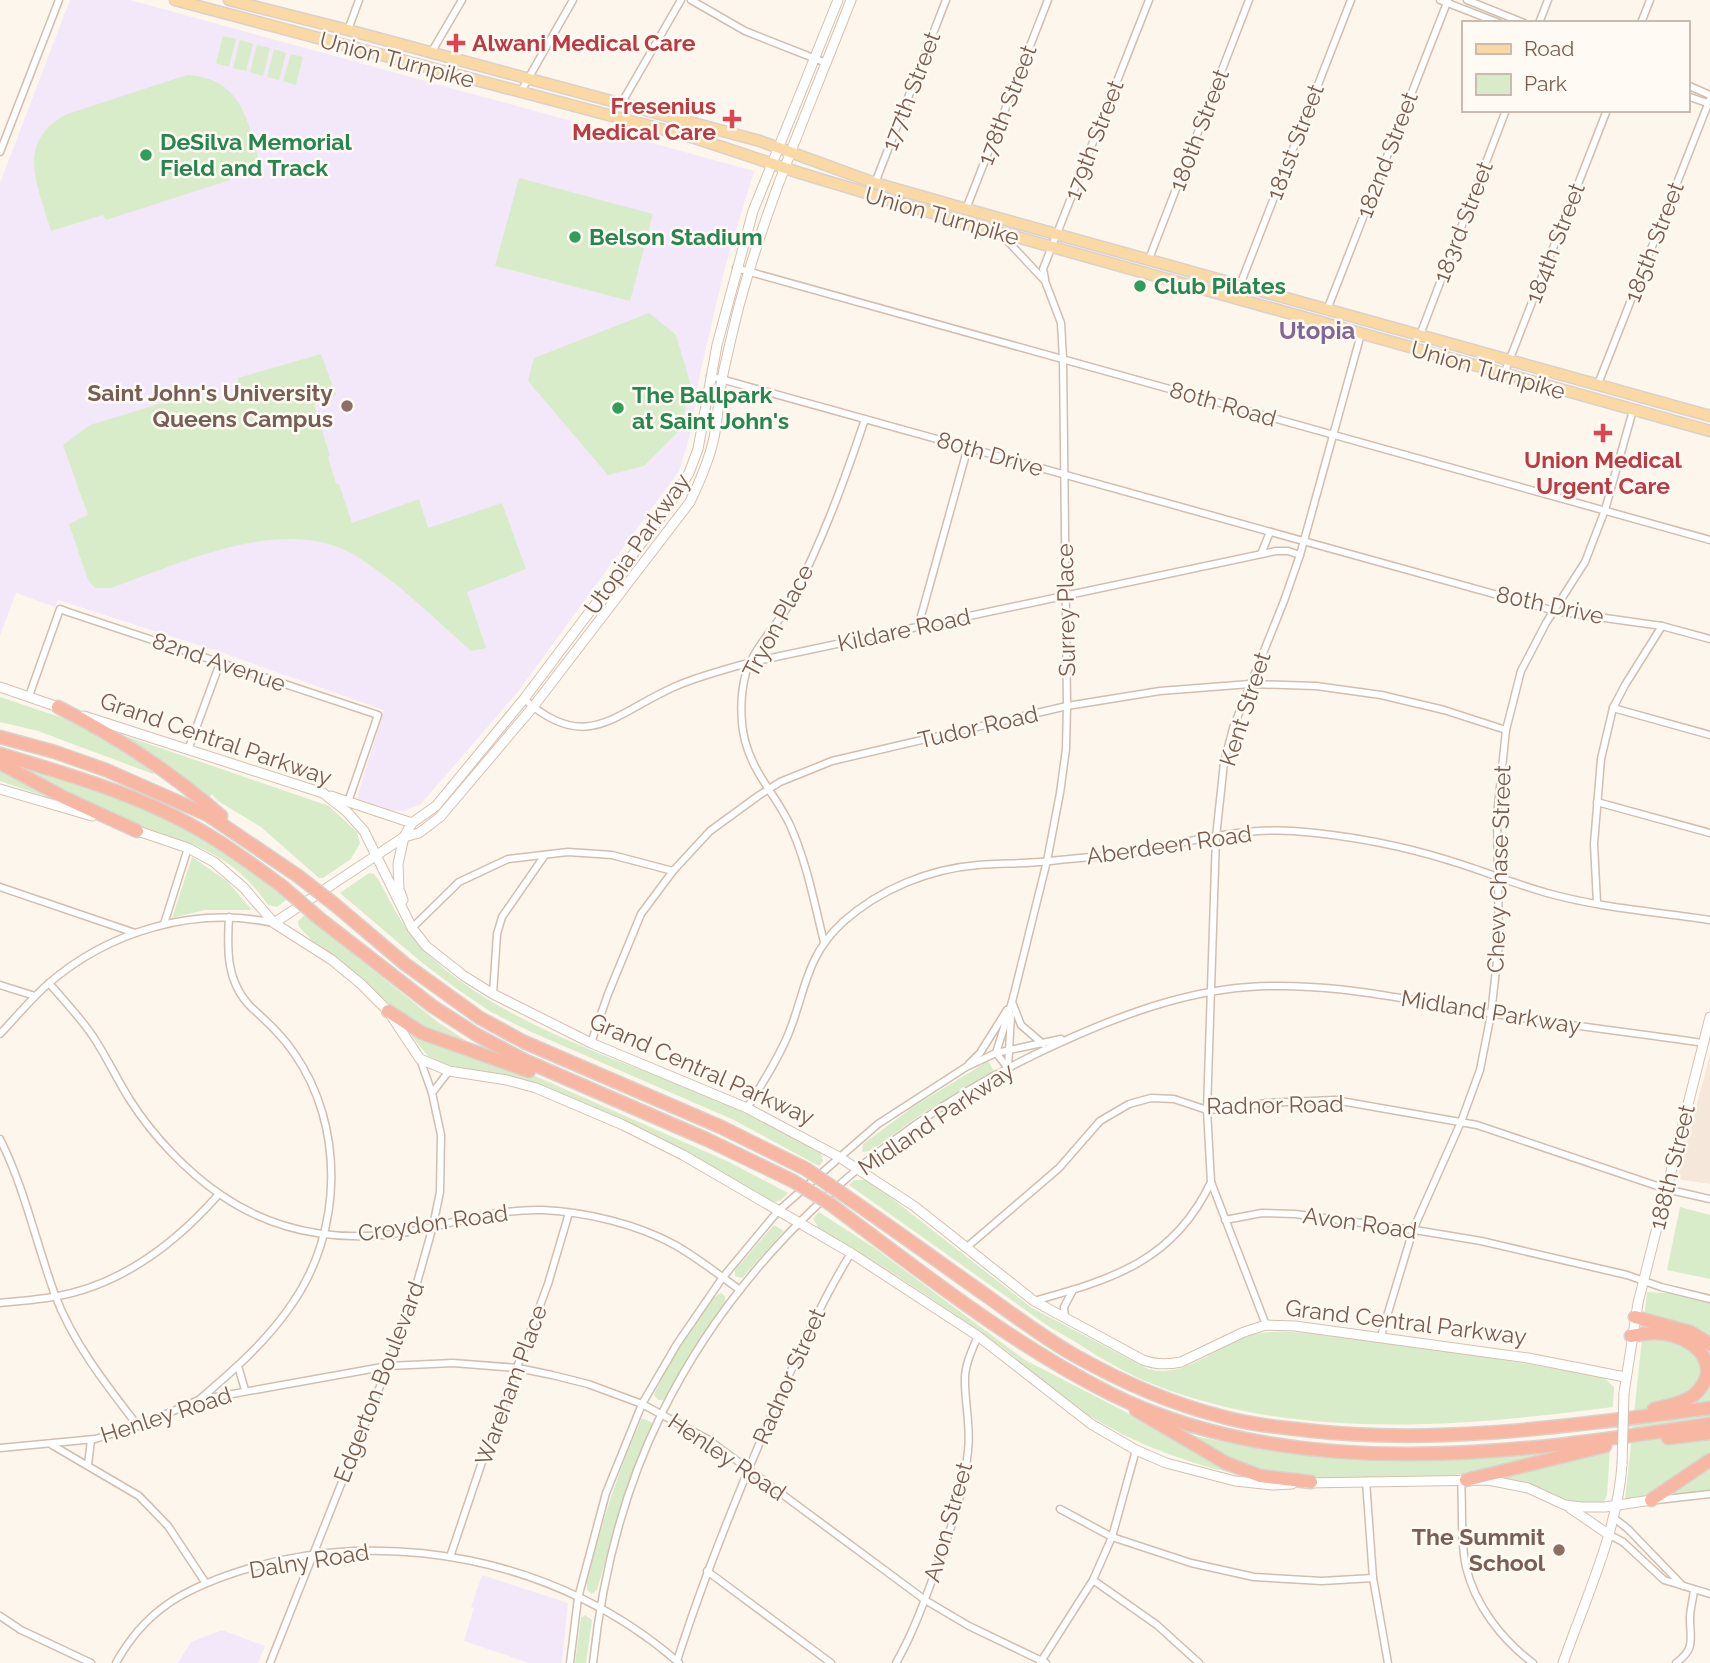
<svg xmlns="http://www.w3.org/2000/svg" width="1710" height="1663" viewBox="0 0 1710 1663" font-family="Raleway,sans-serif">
<rect width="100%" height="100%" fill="#fdf6ec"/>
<path fill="#f5e8da" d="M 1710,1055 L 1710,1184 L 1677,1179 Z"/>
<g fill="#f3e8fa">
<path d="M 70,0 L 130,0 L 754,171 L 725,267 L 699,378 L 690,435 L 679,471 L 517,693 L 420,805 L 403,811 L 388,810 L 357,798 L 384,710 L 223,653 L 58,600 L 55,607 L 16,593 L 0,635 L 0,183 Z"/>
<path d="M 482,1575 L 568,1603 L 562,1663 L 529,1663 L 464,1641 L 474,1608 L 471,1607 Z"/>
<path d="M 222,1630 L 265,1646 L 258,1663 L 178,1663 L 191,1642 Z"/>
</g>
<g fill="#d8ecc9">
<path d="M 223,36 L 236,39 L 229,67 L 216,63 Z"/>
<path d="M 240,40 L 253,44 L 246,71 L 233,68 Z"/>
<path d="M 257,45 L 270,48 L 263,76 L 250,72 Z"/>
<path d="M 274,49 L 286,53 L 279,80 L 267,77 Z"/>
<path d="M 291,54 L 303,57 L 296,85 L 283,81 Z"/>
<path d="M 187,75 C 240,78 247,117 259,160 L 227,170 L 230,180 L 106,220 L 103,215 L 51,231 C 38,186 14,142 67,114 Z"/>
<path d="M 519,178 L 653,214 L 630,301 L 495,266 Z"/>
<path d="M 649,313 L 676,335 L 691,386 L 680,430 L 644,466 L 608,475 L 528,381 L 534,358 Z"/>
<path d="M 321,354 L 336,395 L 314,405 L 330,456 L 328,457 L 336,484 L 339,484 L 352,523 L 419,499 L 428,528 L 502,503 L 526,569 L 467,592 L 486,648 L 471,651 C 436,620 401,585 361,559 C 289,510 183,563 111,588 L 95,588 L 88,580 L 69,524 L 88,515 L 63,445 L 90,425 L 195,393 C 208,405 216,402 232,397 L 237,389 L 238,378 Z"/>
<path d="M 0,697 L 84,725 L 153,770 L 153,774 L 38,731 L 0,722 Z"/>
<path d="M 108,730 L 329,806 L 357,832 L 360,843 L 351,859 L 323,878 L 319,878 L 261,827 L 218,801 L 212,794 L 208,799 Z"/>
<path d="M 0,767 L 76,807 L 0,781 Z"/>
<path d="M 27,769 L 66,778 L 156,814 L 228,851 L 290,897 L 277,907 L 268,905 C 227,845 180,842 118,818 C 87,806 57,787 27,772 Z"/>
<path d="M 192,857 L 227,881 L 252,910 L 205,910 L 172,918 Z"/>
<path d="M 369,873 L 374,874 L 378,879 C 391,902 402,927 420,946 C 482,1013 599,1053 682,1086 C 730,1105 777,1127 821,1153 L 823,1161 L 819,1166 L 734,1120 L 529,1031 L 491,1012 L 457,989 L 420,961 L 340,893 Z"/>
<path d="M 305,915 L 439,1023 L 465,1040 L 463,1045 L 435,1036 L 399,1013 L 352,970 L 310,941 L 311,939 L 299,927 L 298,921 Z"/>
<path d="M 416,1034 L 535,1076 L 729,1162 L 788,1193 L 781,1200 L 773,1203 L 662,1139 L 570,1097 L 527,1080 L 448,1065 L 429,1057 L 411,1036 Z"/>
<path d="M 988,1061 L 994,1071 L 920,1115 L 871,1151 L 862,1152 L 863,1144 L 913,1107 Z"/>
<path d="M 854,1180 L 865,1180 L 885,1193 L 1032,1308 L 1148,1369 C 1190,1380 1219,1340 1261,1333 C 1290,1329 1321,1335 1351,1338 C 1435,1346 1519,1363 1603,1377 L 1614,1387 L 1613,1407 C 1458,1427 1292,1442 1145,1381 C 1110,1366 1081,1344 1048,1326 L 849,1185 Z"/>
<path d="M 1680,1207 L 1710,1215 L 1710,1279 L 1667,1270 Z"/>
<path d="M 819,1212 L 876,1249 L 1025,1360 L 1122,1410 L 1240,1475 C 1174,1460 1111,1435 1057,1393 C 1040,1379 1025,1365 1008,1352 C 946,1308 882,1263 815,1228 L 817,1225 L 813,1219 Z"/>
<path d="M 774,1225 L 784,1231 L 742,1278 L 735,1276 L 735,1270 Z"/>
<path d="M 1647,1292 L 1710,1296 L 1710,1491 L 1624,1508 L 1633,1427 L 1585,1430 L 1633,1423 Z"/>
<path d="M 721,1293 L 725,1296 L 725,1302 L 688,1357 L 665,1400 L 658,1400 L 654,1395 C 662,1377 706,1298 721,1293 Z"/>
<path d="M 642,1418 L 653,1423 L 626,1489 L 597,1590 L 592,1594 L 587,1590 L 587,1581 C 601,1525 618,1471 642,1418 Z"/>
<path d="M 1185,1434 L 1263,1450 L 1383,1461 L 1484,1458 L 1593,1445 L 1477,1472 L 1447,1476 L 1306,1480 L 1278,1477 L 1229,1460 Z"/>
<path d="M 1610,1449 L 1607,1495 L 1603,1504 L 1568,1503 L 1555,1494 L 1505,1479 L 1504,1474 Z"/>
<path d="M 585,1615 L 592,1620 L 586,1663 L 575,1663 L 581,1618 Z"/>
</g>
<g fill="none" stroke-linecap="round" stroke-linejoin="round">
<g stroke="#d1beb0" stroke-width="9">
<g id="street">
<path d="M 691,0 L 745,31 L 826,63"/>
<path d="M 1440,0 L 1499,23"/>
<path d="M 1467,0 L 1524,23"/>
<path d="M 1539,23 L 1548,0"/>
<path d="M 1641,23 L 1650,0"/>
<path d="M 348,30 L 359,0"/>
<path d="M 431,53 L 462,0"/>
<path d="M 1687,85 L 1710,95"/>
<path d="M 520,93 L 573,0"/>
<path d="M 1687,96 L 1710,104"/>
<path d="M 621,104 L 681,0"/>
<path d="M 0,152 L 59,0"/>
<path d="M 875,183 L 946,0"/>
<path d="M 966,209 L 1048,0"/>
<path d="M 1149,259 L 1249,0"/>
<path d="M 736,268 L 1710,540"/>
<path d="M 1045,279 L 1043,269 L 1149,0"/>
<path d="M 1240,285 L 1351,0"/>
<path d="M 1327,310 L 1448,0"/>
<path d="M 1420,335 L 1506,110"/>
<path d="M 1504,374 L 1607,110"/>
<path d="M 710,376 L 1555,611 L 1662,626 L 1710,639"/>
<path d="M 1598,384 L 1710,99"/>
<path d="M 1261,554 L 1270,532"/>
<path d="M 918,627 L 968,447"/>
<path d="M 29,696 L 60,609 L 68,612 L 378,715 L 348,802"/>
<path d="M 524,699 C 587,755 615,713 674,687 C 699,676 726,669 752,662 L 1276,551 L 1288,551 L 1300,555"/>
<path d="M 1613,708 L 1710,735"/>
<path d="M 188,750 L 220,663"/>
<path d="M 1597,802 L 1710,833"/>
<path d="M 0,887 L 135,933"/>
<path d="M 1597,903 L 1594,844 L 1601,759 L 1613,708 L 1625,685 L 1662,626"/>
<path d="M 164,924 L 188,848"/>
<path d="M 412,928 L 459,882 L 508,859 L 568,852 L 612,855 L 673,871"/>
<path d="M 824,942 C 814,902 807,863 790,825 C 776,795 754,775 745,741 C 740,720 740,694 746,673 C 754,647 778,625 791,601 C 822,542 844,482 865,419"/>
<path d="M 49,983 C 65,1002 83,1020 96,1041 C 108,1060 118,1081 130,1100 C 153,1136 186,1171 221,1195 C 282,1237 353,1244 423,1229 C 464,1220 500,1209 543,1210 C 586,1212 637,1224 675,1245 C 698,1258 719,1275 740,1290"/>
<path d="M 0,985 L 35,996"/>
<path d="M 493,994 L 497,934 L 502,917 L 545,855"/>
<path d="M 1012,1002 L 1021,1025 L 1043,1044"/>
<path d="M 0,1034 C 16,1017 31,999 48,984 C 109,931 194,906 274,923"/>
<path d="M 591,1043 L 608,994 L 641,914 L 673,871 L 710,831 L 758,796 L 780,782 L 832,761 L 1067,706 L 1160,691 L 1250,684 L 1316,686 L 1381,695 L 1444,710 L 1506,730"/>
<path d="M 996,1053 L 1012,1002 L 1047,861 L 1060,793 L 1066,749 L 1067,706 L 1063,359 L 1061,323 L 1045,281 L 1001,234"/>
<path d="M 996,1053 L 1008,1068"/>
<path d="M 969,1064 L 980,1053 L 1007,1010"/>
<path d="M 1008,1068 L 1011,1015"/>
<path d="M 432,1093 L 449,1071"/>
<path d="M 747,1108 C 762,1084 777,1061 788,1035 C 806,991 805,957 843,922 C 880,889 929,869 978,865 C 1002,863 1027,864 1050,861 C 1074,858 1098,857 1122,854 C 1178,845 1236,827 1293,831 C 1346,835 1400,845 1451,861 C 1484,871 1517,885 1551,894 C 1602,908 1657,912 1710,920"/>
<path d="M 0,1139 C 25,1189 36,1243 55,1295 C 73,1343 107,1386 138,1426"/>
<path d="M 1225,1220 L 1262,1213 L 1295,1214 L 1421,1231 L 1481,1241 L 1627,1275 L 1661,1287 L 1710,1299"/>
<path d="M 967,1247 L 1059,1168 L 1100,1121 L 1129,1104 L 1151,1098 L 1174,1099 L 1207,1110 L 1237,1108 L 1266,1103 L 1335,1100 L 1477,1125 L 1666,1189 L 1710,1199"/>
<path d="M 1034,1301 C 1113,1279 1174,1261 1211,1182"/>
<path d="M 0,1303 C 18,1301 36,1300 53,1297 C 120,1286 176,1243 219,1194"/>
<path d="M 1065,1317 L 1064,1307 L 1073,1290"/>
<path d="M 1266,1325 L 1211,1182 L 1207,1110 L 1216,837 L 1224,763 L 1233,728 L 1284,601 L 1300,555 L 1361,334"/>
<path d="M 1381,1336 L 1413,1230 L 1461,1122 L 1480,1070 L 1491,1014 L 1499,943 L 1497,816 L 1506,730 L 1521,671 L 1546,623 L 1585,562 L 1605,510 L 1633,410"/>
<path d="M 238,1366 L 245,1390"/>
<path d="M 200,1399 C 234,1370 267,1341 292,1304 C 343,1231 345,1126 294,1053 C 282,1035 267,1022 251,1007 C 226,982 227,949 229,917"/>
<path d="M 52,1445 L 139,1496 L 168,1526 L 205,1582"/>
<path d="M 0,1448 L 95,1439 L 138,1426 L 199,1400 L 388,1366 L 453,1363 L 518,1368 L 552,1375 L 588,1384 L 642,1404 L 709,1440 L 925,1600 L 969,1626 L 1046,1663"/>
<path d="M 88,1465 L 91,1440"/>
<path d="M 1461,1480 C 1463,1506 1460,1541 1466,1567 C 1475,1605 1502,1640 1533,1663"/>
<path d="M 1366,1481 L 1373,1578 L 1388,1663"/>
<path d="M 1657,1500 L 1710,1494"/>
<path d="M 1060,1509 L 1112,1537 L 1191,1563 L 1254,1577 L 1322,1581 L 1373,1578"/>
<path d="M 1614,1518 L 1628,1529 L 1683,1586"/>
<path d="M 1608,1534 L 1623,1542 L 1664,1580 L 1710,1594"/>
<path d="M 450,1557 L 483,1459 L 548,1284 L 569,1213"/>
<path d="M 707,1571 L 831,1663"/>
<path d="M 1093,1580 L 1157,1625 L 1199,1663"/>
<path d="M 0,1616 L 21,1630 L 91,1663"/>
<path d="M 677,1661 C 703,1579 735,1500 769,1421 C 794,1363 818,1307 851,1253"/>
<path d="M 116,1663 C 145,1610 184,1589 240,1571 C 388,1524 562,1560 679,1663"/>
<path d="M 270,1663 L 388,1366 L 413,1297 L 433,1226 L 440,1192 L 441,1135 L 432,1093 L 420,1059"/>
<path d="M 570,1663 L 578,1598 L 606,1493 L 642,1404 L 677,1344 L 723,1277 L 778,1211 L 878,1124 L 966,1067 L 996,1053 L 1061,1039"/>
<path d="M 593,1663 C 602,1578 623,1492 661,1415 C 739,1256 880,1129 1038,1053 C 1103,1022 1176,992 1249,987 C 1328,981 1406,1000 1483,1012 C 1556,1024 1630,1032 1703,1043"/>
<path d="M 896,1663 C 912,1635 923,1605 934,1575 C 949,1535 964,1493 968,1451 C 971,1427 965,1405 965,1382 C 964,1366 972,1350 978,1336"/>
<path d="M 1040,1663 L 1093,1580 L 1112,1537 L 1136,1450"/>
<path d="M 1676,1663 C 1696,1648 1690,1640 1690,1618 C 1690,1609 1693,1600 1694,1590"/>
</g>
</g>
<g stroke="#d6c0b0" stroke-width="11">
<g id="secondary">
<path d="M 0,687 L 61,708"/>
<path d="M 84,716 L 323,793 L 347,812 L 364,831 L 412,928 L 426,946 L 464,976 L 493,994 L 591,1043 L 747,1108 L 839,1157 L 914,1206 L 1034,1301 L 1143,1360 C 1156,1365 1167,1365 1181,1362 L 1244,1332 L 1266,1325 L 1295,1326 L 1528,1358 L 1625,1377"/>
<path d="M 0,789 L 92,816"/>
<path d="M 331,796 L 412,823"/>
<path d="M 132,829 L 188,848 L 214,862 L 244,888 L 274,923 L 332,960 L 361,984 L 388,1011 L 420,1059 L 449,1071 L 507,1080 L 536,1088 L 623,1125 L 683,1155 L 851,1253 L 978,1336 L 1091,1424 L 1136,1450 L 1166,1463 L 1235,1481 L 1273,1485 L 1292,1484"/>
<path d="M 403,900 L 399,889 L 398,864 L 404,837 L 412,823 L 436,806 L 524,699 L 661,517 L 689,473 L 698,449 L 717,345 L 753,211 L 838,0"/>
<path d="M 274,923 L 404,837 L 419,833 L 440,817 L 533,707 L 690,502 C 699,483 708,463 713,442 C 718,422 718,400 722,379 C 727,355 733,330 739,306 C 767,201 812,101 851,0"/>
<path d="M 1624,1393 L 1638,1303 L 1710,1017"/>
<path d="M 1306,1483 L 1488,1480 L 1528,1488 L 1565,1505 L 1581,1507 L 1605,1507 L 1651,1500"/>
<path d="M 1570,1508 L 1608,1534"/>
<path d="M 1563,1663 C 1585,1600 1618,1530 1622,1464"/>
</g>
</g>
<g stroke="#dad1cd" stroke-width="13">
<g id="primary">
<path d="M 175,0 L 695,138 L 800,173 L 956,220 L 1710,431"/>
<path d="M 229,0 L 348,30 L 760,141 L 875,183 L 966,209 L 1710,416"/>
</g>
</g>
<g stroke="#dad1cd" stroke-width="15">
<g id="highway">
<path d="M 58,707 C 116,736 173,774 221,816"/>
<path d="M 0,737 L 55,752 L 106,770 L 208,815 L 298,876"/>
<path d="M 0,754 C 67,774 137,794 198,829 C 228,846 255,866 283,887"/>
<path d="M 0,763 L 65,798 L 137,831"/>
<path d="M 334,904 L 405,964 L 480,1018 L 524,1042 L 721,1127 L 806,1169"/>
<path d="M 320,919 L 432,1006 L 477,1035 L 526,1061 L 708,1140 L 793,1181"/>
<path d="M 388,1011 L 422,1033 L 529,1071"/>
<path d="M 844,1195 C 892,1228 939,1262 987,1296 C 1015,1316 1044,1338 1074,1355 C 1120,1381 1169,1403 1220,1416 C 1247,1424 1276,1427 1304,1430 C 1440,1446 1575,1425 1710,1408"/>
<path d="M 830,1204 C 920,1271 1010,1343 1111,1394 C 1292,1484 1518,1454 1710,1424"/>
<path d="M 1635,1317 L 1690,1332 L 1710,1344"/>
<path d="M 1631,1336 C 1639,1335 1646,1333 1654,1333 C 1676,1333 1710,1346 1707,1375 C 1704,1384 1699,1392 1691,1397 C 1680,1404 1666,1406 1654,1409"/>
<path d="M 1136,1410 L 1226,1463 L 1260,1476 L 1311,1482"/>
<path d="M 1668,1438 L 1710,1433"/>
<path d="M 1466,1480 L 1605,1446"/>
<path d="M 1651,1500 L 1710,1460"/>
</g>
</g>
<use href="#street" stroke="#fff" stroke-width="6"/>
<use href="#secondary" stroke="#fff" stroke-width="9"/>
<use href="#primary" stroke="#fbd9a5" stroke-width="10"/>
<use href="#highway" stroke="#f7b7a3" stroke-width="12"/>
<g stroke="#d6c0b0" stroke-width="11" stroke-linecap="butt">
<path id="secondary-bridge" d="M 1622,1464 L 1624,1393"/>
</g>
<g stroke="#dad1cd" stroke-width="15" stroke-linecap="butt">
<g id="highway-bridge">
<path d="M 298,876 L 334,904"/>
<path d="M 283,887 L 320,919"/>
<path d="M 806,1169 L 844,1195"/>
<path d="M 793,1181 L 830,1204"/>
</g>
</g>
<use href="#secondary-bridge" stroke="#fff" stroke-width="9"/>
<use href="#highway-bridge" stroke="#f7b7a3" stroke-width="12"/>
</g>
<g fill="#e0444e" stroke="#fffaf3" stroke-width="2.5">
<path d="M452.5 32.5h7v7h7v7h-7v7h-7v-7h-7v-7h7z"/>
<path d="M728.5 108.5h7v7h7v7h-7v7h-7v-7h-7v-7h7z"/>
<path d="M1599.5 422.5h7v7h7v7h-7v7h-7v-7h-7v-7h7z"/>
</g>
<g fill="#2e9e5b" stroke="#fffaf3" stroke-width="2.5">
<circle cx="146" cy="155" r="7"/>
<circle cx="575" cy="237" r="7"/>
<circle cx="1140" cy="286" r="7"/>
<circle cx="618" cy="408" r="7"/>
</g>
<g fill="#8d6e63" stroke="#fffaf3" stroke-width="2.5">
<circle cx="347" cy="406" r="7"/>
<circle cx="1559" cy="1550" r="7"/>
</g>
<g text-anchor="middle" stroke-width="5" stroke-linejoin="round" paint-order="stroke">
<g font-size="23" font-weight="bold" fill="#be3a42" stroke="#fffaf3" text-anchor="start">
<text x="472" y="51">Alwani Medical Care</text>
<text x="716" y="114" text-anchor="end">Fresenius<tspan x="716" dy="26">Medical Care</tspan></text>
<text x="1603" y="468" text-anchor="middle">Union Medical<tspan x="1603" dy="26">Urgent Care</tspan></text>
</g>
<g font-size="23" fill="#7a5c4d" stroke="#fffaf3">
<text transform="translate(397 60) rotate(15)" y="8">Union Turnpike</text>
<text transform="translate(911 91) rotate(-69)" y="8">177th Street</text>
<text transform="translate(1007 105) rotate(-69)" y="8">178th Street</text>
<text transform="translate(1199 130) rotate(-69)" y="8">180th Street</text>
<text transform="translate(1094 140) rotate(-69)" y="8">179th Street</text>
<text transform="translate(1295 142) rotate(-69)" y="8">181st Street</text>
<text transform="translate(1387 155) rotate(-69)" y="8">182nd Street</text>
<text transform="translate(942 216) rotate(16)" y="8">Union Turnpike</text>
<text transform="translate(1463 222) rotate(-69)" y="8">183rd Street</text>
<text transform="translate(1654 242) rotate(-69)" y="8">185th Street</text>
<text transform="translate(1555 243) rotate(-69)" y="8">184th Street</text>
<text transform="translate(1488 370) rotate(16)" y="8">Union Turnpike</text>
<text transform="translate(1223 404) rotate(16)" y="8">80th Road</text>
<text transform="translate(990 454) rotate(16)" y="8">80th Drive</text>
<text transform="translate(637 544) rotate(-55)" y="8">Utopia Parkway</text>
<text transform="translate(1550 605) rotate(12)" y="8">80th Drive</text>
<text transform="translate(1066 610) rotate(-91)" y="8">Surrey Place</text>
<text transform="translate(778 621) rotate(-62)" y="8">Tryon Place</text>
<text transform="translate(904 630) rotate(-12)" y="8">Kildare Road</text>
<text transform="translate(219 662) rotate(19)" y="8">82nd Avenue</text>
<text transform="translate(1245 709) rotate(-72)" y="8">Kent Street</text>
<text transform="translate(978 727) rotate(-13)" y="8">Tudor Road</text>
<text transform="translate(216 739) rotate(19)" y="8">Grand Central Parkway</text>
<text transform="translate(1169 845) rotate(-8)" y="8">Aberdeen Road</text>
<text transform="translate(1499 869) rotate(-88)" y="8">Chevy Chase Street</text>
<text transform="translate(1491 1012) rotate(9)" y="8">Midland Parkway</text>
<text transform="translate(702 1069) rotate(24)" y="8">Grand Central Parkway</text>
<text transform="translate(1275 1105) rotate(-1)" y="8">Radnor Road</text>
<text transform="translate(936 1119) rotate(-34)" y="8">Midland Parkway</text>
<text transform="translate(1672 1167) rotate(-76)" y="8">188th Street</text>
<text transform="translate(433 1223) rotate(-8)" y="8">Croydon Road</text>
<text transform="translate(1360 1223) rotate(8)" y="8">Avon Road</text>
<text transform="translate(1406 1322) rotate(7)" y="8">Grand Central Parkway</text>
<text transform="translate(789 1376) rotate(-66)" y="8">Radnor Street</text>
<text transform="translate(379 1382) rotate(-69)" y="8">Edgerton Boulevard</text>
<text transform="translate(511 1385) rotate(-70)" y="8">Wareham Place</text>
<text transform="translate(166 1415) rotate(-18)" y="8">Henley Road</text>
<text transform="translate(727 1457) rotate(34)" y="8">Henley Road</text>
<text transform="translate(948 1522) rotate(-74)" y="8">Avon Street</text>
<text transform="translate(309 1561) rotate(-9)" y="8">Dalny Road</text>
</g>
<g font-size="23" font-weight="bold" fill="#27864d" stroke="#fffaf3" text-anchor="start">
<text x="160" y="150">DeSilva Memorial<tspan x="160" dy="26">Field and Track</tspan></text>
<text x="589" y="245">Belson Stadium</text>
<text x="1154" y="294">Club Pilates</text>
<text x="632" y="403">The Ballpark<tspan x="632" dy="26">at Saint John's</tspan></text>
</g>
<g font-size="23" font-weight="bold" fill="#785e54" stroke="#fffaf3" text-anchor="end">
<text x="333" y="401">Saint John's University<tspan x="333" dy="26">Queens Campus</tspan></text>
<text x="1545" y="1545">The Summit<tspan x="1545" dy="26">School</tspan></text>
</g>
<g font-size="24" font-weight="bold" fill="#846695" stroke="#fffaf3">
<text x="1317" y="339">Utopia</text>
</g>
</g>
<rect x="1462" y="21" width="228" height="91" fill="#fffaf3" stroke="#cabbb1" stroke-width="2"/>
<rect x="1476" y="44" width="35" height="10" fill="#fbd9a5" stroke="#cabbb1" stroke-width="2"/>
<text x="1524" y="56" font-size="21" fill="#7a5c4d">Road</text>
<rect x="1476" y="74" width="35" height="21" fill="#d8ecc9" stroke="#cabbb1" stroke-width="2"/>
<text x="1524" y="91" font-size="21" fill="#7a5c4d">Park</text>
</svg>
